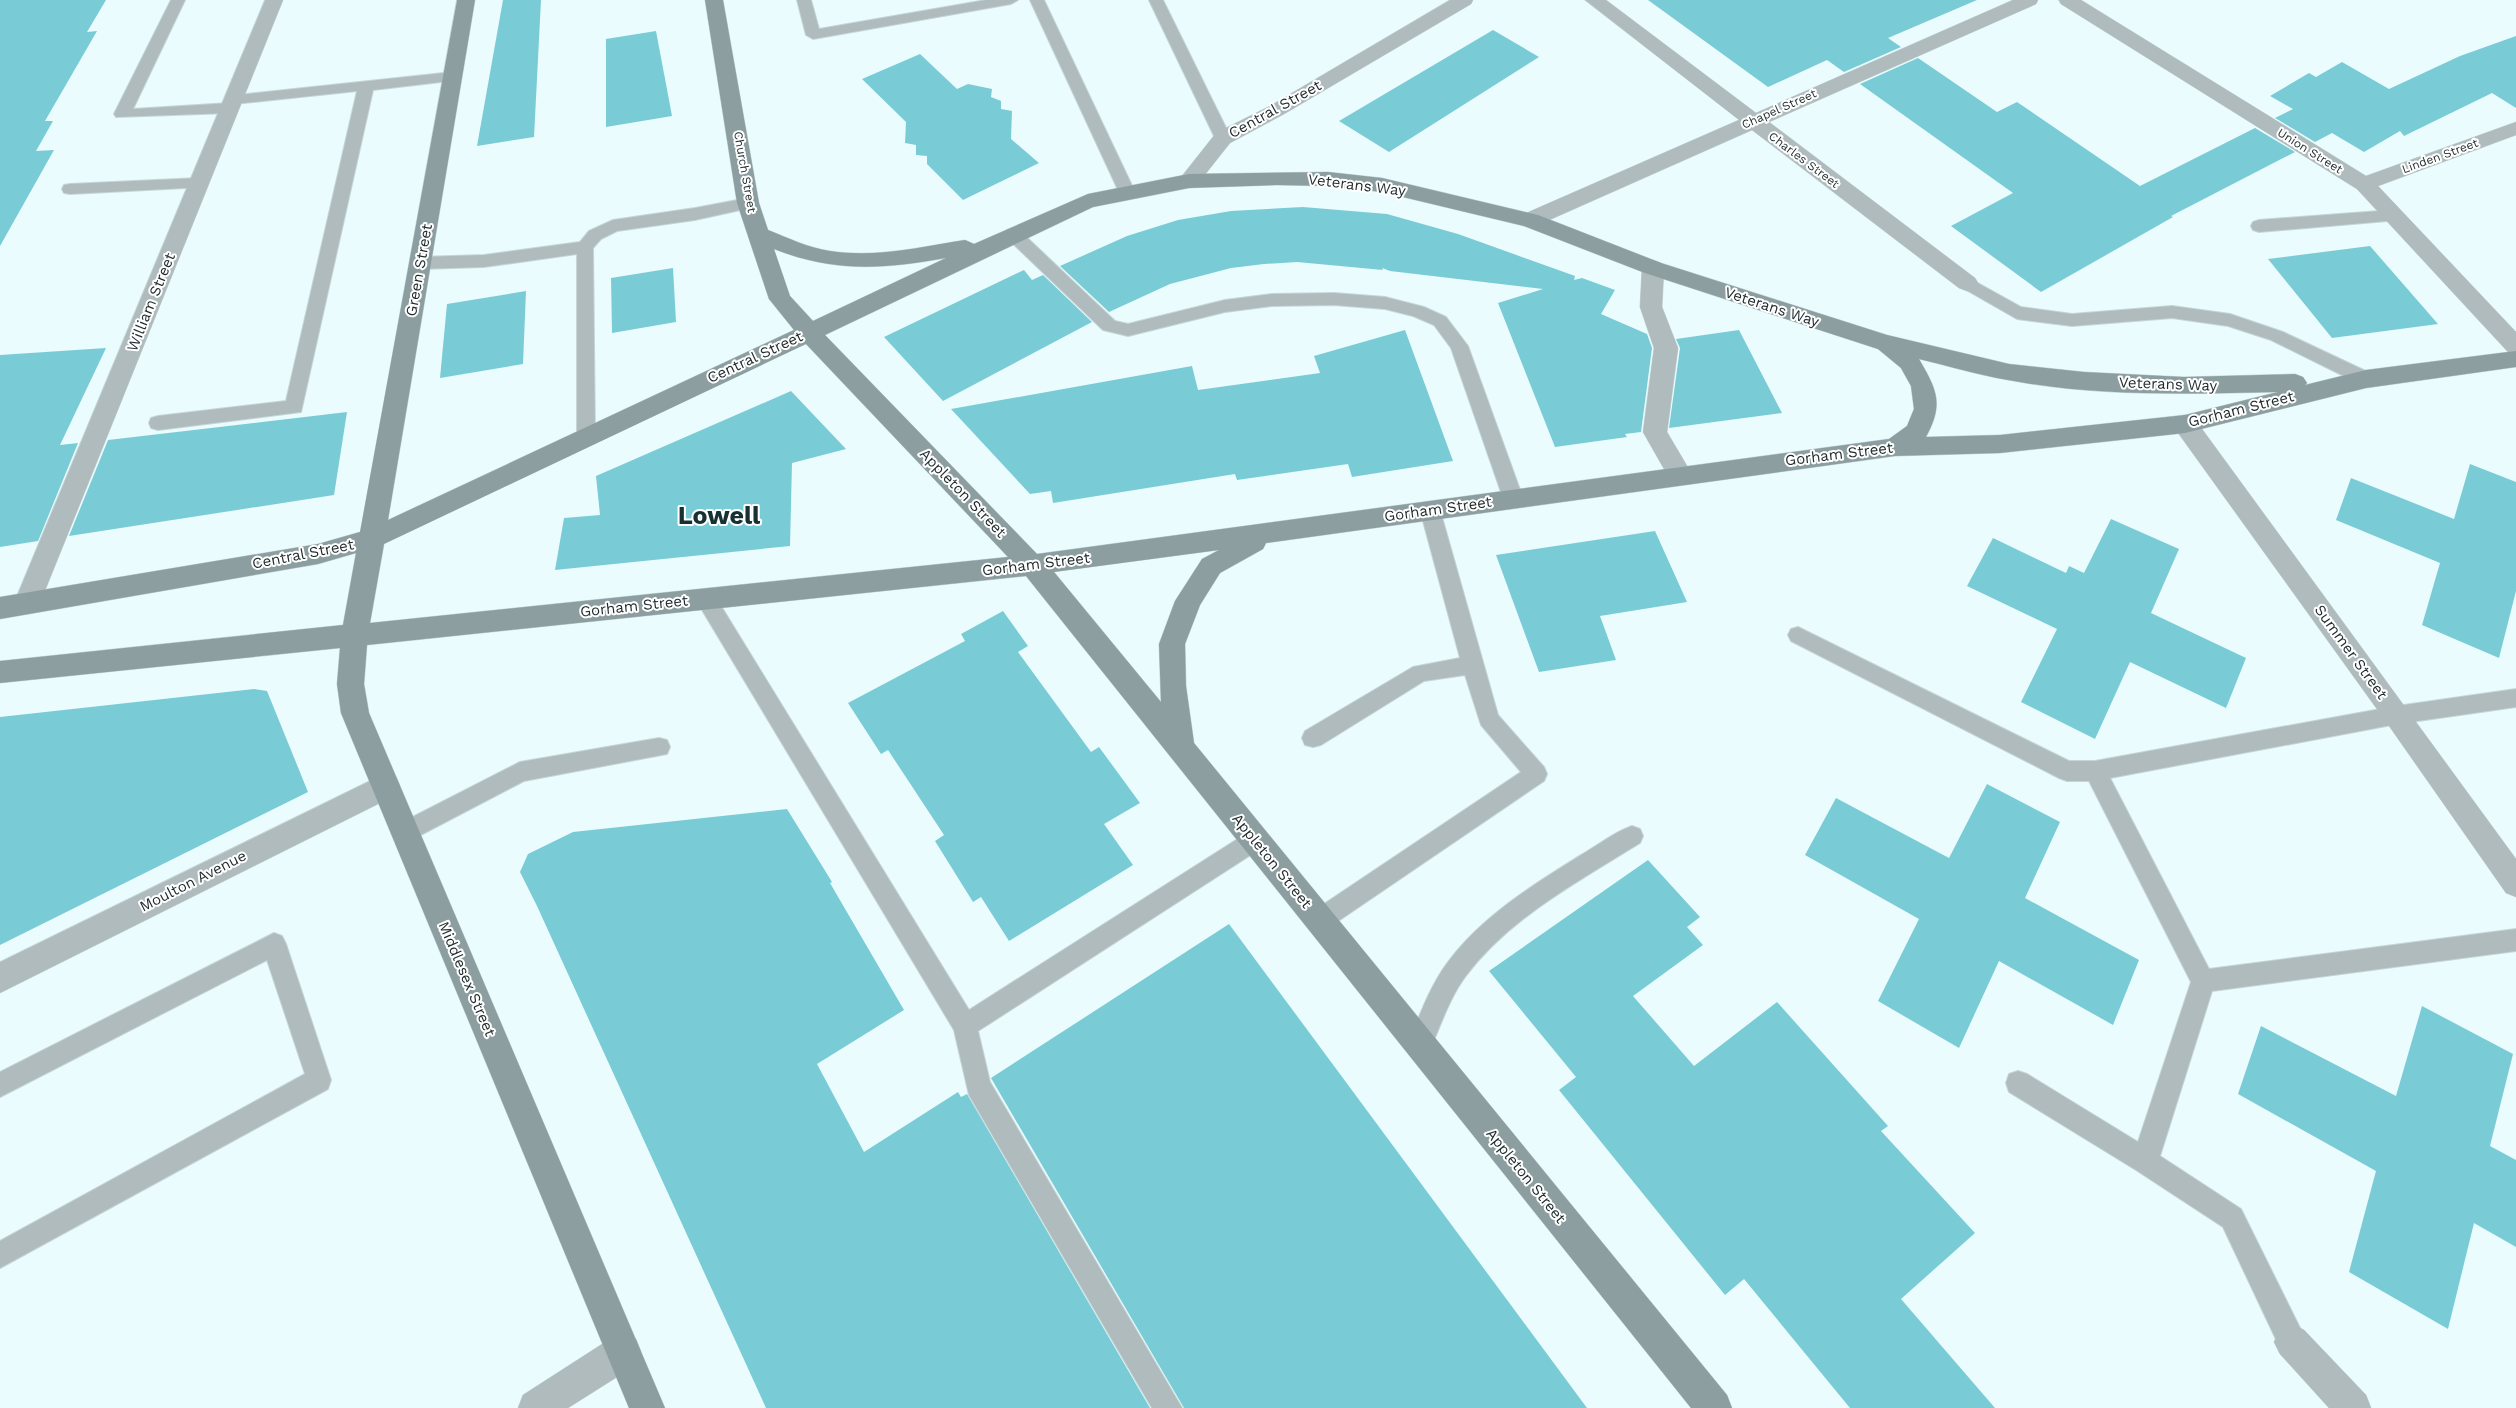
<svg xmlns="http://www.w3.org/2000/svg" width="2516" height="1408" viewBox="0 0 2516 1408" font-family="'Work Sans',sans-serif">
<rect width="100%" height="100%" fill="#ebfcfe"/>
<g fill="#79ccd6">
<path d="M 0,0 L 106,0 L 87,32 L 97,31 L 45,121 L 53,121 L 36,151 L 54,150 L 0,246 Z"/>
<path d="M 503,0 L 541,0 L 534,137 L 477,146 Z"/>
<path d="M 1648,0 L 1977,0 L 1888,38 L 1901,47 L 1844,72 L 1827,60 L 1768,87 Z"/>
<path d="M 1493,30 L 1539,57 L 1389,152 L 1339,121 Z"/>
<path d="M 656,31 L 672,116 L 606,127 L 606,39 Z"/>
<path d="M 2516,36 L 2516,108 L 2492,93 L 2404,136 L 2400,131 L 2364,152 L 2332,133 L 2315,142 L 2275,118 L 2293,109 L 2270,96 L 2309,73 L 2316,77 L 2342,62 L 2389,89 L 2460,56 Z"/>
<path d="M 920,54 L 957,89 L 968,84 L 992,89 L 991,97 L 1001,101 L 1001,109 L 1012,111 L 1011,139 L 1039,163 L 963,200 L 927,164 L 927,156 L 916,155 L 916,145 L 905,143 L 906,122 L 862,79 Z"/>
<path d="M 1918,58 L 1997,112 L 2017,102 L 2140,186 L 2255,128 L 2295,152 L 2171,216 L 2173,217 L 2041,292 L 1951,226 L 2013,193 L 1860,84 Z"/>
<path d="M 1303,207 L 1387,214 L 1458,234 L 1575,276 L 1574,280 L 1582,278 L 1615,290 L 1601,314 L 1647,334 L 1652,348 L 1641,432 L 1625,434 L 1627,437 L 1555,447 L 1498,303 L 1543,289 L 1390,271 L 1382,268 L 1383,270 L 1297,262 L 1264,264 L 1231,268 L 1170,284 L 1109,312 L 1060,266 L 1127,236 L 1178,220 L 1231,211 Z"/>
<path d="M 2370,246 L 2438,324 L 2332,338 L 2268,259 Z"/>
<path d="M 673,268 L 676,322 L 612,333 L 611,278 Z"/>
<path d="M 1024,270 L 1032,280 L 1043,275 L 1092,322 L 943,401 L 884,337 Z"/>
<path d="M 526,291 L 523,364 L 440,378 L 447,304 Z"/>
<path d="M 1405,330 L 1453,461 L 1352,477 L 1348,464 L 1237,480 L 1235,474 L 1053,503 L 1051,491 L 1030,494 L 951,409 L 1192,366 L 1198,390 L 1320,373 L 1314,356 Z"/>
<path d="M 1739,330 L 1782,413 L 1669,428 L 1680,348 L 1676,339 Z"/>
<path d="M 106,348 L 60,445 L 78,443 L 38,541 L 0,547 L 0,355 Z"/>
<path d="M 791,391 L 846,449 L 792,463 L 790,546 L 555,570 L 564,518 L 600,515 L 596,476 Z"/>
<path d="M 347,412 L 334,495 L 69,536 L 108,440 Z"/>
<path d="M 2470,464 L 2516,482 L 2516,591 L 2499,658 L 2422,625 L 2440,563 L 2336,520 L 2351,478 L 2454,519 Z"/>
<path d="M 2111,519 L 2179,549 L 2151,613 L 2246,658 L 2226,708 L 2130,662 L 2095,739 L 2021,702 L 2057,629 L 1967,586 L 1993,538 L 2066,573 L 2069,566 L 2084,573 Z"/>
<path d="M 1655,531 L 1687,602 L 1600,616 L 1616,660 L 1539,672 L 1496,555 Z"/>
<path d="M 1003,611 L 1028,646 L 1018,652 L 1091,752 L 1099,747 L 1140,803 L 1104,824 L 1133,865 L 1009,941 L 981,897 L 973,902 L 935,841 L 944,835 L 888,750 L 881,754 L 848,703 L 965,641 L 961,634 Z"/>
<path d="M 254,689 L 267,691 L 308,792 L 0,945 L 0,717 Z"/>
<path d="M 1987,784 L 2060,822 L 2025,898 L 2139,960 L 2113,1025 L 1999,961 L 1959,1048 L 1878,1001 L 1919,919 L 1805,855 L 1836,798 L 1949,858 Z"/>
<path d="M 787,809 L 832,882 L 830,883 L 904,1010 L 817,1064 L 864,1152 L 958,1092 L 961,1097 L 967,1094 L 1150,1408 L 766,1408 L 537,906 L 520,872 L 528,854 L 573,832 Z"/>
<path d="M 1648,860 L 1700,917 L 1687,927 L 1703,945 L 1633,996 L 1694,1066 L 1777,1002 L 1888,1126 L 1881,1131 L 1975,1233 L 1901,1299 L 1995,1408 L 1850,1408 L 1744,1279 L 1725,1295 L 1559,1090 L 1576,1077 L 1489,971 Z"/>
<path d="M 1229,924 L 1587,1408 L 1184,1408 L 991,1078 Z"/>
<path d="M 2422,1006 L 2513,1054 L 2490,1146 L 2516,1160 L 2516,1247 L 2474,1223 L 2448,1329 L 2349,1272 L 2376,1171 L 2238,1094 L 2261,1026 L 2396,1096 Z"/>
</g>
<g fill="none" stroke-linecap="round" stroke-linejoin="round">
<g stroke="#c6d6d8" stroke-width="2">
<g id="service">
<path d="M 171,0 L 185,0 L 133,109 L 230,103 L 238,108 L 230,113 L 116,117 L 114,114 Z"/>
<path d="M 797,0 L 811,0 L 819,29 L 986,0 L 1018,0 L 1011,4 L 813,39 L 806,35 Z"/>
<path d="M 1030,0 L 1044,0 L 1135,192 L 1133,196 L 1121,196 L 1119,192 Z"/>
<path d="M 1149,0 L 1163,0 L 1231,138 L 1229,142 L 1217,142 L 1215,138 Z"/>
<path d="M 453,72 L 458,74 L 461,77 L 458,80 L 373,90 L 301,412 L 158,430 L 151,428 L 149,423 L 151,418 L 158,416 L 286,401 L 357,91 L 234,104 L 229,102 L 226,99 L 229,96 Z"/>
<path d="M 199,178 L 205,179 L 207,183 L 205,187 L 70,194 L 64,193 L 62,189 L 64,185 L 70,184 Z"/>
<path d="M 748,198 L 754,199 L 756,203 L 754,207 L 695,220 L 617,231 L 601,239 L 593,248 L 595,437 L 593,442 L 586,444 L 579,442 L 577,437 L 577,254 L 484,267 L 420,269 L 414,267 L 411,263 L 414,259 L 420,257 L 484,255 L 580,242 L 589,231 L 613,220 L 695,208 Z"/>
<path d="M 2393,210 L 2399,212 L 2401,216 L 2399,220 L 2259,232 L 2253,230 L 2251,226 L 2253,222 L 2259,220 Z"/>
<path d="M 1013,228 L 1019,230 L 1115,321 L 1128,324 L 1225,300 L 1272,294 L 1334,293 L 1385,297 L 1424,307 L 1446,317 L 1468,346 L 1523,498 L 1520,503 L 1513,505 L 1506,503 L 1503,498 L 1451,348 L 1434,325 L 1413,316 L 1385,309 L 1334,305 L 1272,306 L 1225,312 L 1128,336 L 1103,330 L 1007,238 L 1005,234 L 1007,230 Z"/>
<path d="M 1967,277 L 2021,307 L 2072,314 L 2172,306 L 2230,314 L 2283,332 L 2372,374 L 2375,379 L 2372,384 L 2366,386 L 2360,384 L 2271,340 L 2228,326 L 2172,318 L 2072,326 L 2017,319 L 1961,287 L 1958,283 L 1961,279 Z"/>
<path d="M 1430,502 L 1437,505 L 1440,510 L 1498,715 L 1544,767 L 1547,774 L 1544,781 L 1328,928 L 1320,931 L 1312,928 L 1308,920 L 1312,912 L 1521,772 L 1481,725 L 1465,675 L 1424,681 L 1321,745 L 1313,747 L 1305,745 L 1302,738 L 1305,731 L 1413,667 L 1460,658 L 1420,510 L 1423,505 Z"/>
<path d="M 706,591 L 713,593 L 969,1010 L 1247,833 L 1255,830 L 1263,833 L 1266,840 L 1263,847 L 978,1031 L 990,1082 L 1182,1408 L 1152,1408 L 969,1095 L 954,1030 L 699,605 L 696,599 L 699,593 Z"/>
<path d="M 1798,627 L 2069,761 L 2095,761 L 2397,706 L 2516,689 L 2516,707 L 2397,724 L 2110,778 L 2209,969 L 2516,929 L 2516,951 L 2212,991 L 2160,1156 L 2241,1209 L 2302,1332 L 2306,1342 L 2302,1352 L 2292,1356 L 2282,1352 L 2223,1227 L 2136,1170 L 2009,1092 L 2006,1083 L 2009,1074 L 2018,1071 L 2027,1074 L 2138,1142 L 2191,982 L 2089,781 L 2067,781 L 2059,778 L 1791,641 L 1788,635 L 1791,629 Z"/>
<path d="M 659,738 L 667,740 L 670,747 L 667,754 L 524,781 L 413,839 L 405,842 L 397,839 L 394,832 L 397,825 L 520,762 Z"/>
<path d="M 1632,826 L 1640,829 L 1643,836 L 1640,843 C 1579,881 1509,918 1465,977 C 1449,999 1440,1027 1429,1052 L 1420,1056 L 1411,1052 L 1408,1044 C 1419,1017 1430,986 1448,962 C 1483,915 1536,883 1586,852 C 1601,843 1615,832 1632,826 Z"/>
<path d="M 274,933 L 282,936 L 286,944 L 331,1080 L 328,1089 L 0,1268 L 0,1241 L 305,1074 L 267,960 L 0,1097 L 0,1072 Z"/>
</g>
</g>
<g stroke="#c6d6d8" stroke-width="1">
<g id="minor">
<path d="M 265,0 L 283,0 L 40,603 L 36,611 L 27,614 L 18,611 L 14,603 Z"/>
<path d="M 1585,0 L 1606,0 L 1756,113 L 2013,0 L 2038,0 L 2036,4 L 1769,122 L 1975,278 L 1978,283 L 1975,288 L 1967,291 L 1959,288 L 1752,130 L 1538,225 L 1530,227 L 1522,225 L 1519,220 L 1522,215 L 1739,120 Z"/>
<path d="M 2059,0 L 2081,0 L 2366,176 L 2516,122 L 2516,135 L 2378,186 L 2516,332 L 2516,354 L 2508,352 L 2357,189 L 2061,4 Z"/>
<path d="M 1653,260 L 1661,263 L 1664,268 L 1662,307 L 1678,348 L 1667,432 L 1693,476 L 1690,483 L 1681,485 L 1672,483 L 1643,432 L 1654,348 L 1640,307 L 1642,268 L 1645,263 Z"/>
<path d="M 2185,415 L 2194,418 L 2516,859 L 2516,897 L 2506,893 L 2387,723 L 2176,430 L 2173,424 L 2176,418 Z"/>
<path d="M 386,773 L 396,777 L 400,786 L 396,795 L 0,993 L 0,962 Z"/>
<path d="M 2292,1324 L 2304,1330 L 2366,1395 L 2371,1408 L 2329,1408 L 2280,1354 L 2274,1342 L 2280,1330 Z"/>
<path d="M 623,1334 L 636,1339 L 641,1352 L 636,1365 L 568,1408 L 518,1408 L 523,1395 L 610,1339 Z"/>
</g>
</g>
<g stroke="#c6d6d8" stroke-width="1">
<path id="tertiary" d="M 1450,0 L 1473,0 L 1471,4 L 1284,114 L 1230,143 L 1196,186 L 1189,188 L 1182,186 L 1178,181 L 1182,176 L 1216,133 L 1270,106 Z"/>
</g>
<g stroke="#c6d6d8" stroke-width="1">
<path id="secondary" d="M 457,0 L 475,0 L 388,520 L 794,330 L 769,299 L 737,203 L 705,0 L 723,0 L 759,203 L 768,230 C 788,238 809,248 830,251 C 875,258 921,247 965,240 L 974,244 L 1088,194 L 1189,174 L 1328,172 L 1382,178 L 1538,215 L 1661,263 L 1887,335 L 2009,364 L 2084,372 L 2184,377 L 2295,374 L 2303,377 L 2307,383 L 2305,385 L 2366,370 L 2516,351 L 2516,367 L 2366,388 L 2185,433 L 2000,453 L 1895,456 L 1266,543 L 1263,549 L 1220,573 L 1200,605 L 1185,644 L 1186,686 L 1194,743 L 1727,1395 L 1732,1408 L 1691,1408 L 1026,576 L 367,645 L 364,684 L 369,713 L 665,1408 L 629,1408 L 341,713 L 337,684 L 340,648 L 0,683 L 0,661 L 343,625 L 356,553 L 318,564 L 0,619 L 0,597 L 318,544 L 360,532 ZM 1277,185 L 1328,186 L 1382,192 L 1524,226 L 1645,273 L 1878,349 L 1901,368 L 1911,386 L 1914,409 L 1907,426 L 1889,439 L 1037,554 L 825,335 L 1093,207 L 1189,188 ZM 774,249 C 835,273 884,269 946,258 L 813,321 L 790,296 ZM 806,344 L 1008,557 L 370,623 L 384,544 ZM 1919,359 C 1949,366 1978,375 2008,380 C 2097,397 2189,394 2278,392 L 2185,415 L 2000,435 L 1926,437 C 1944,404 1937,390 1919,359 ZM 1219,550 L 1202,559 L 1175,601 L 1159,644 L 1161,702 L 1054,572 Z"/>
</g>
<use href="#service" fill="#afbbbd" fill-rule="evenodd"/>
<use href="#minor" fill="#afbbbd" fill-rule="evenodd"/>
<use href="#tertiary" fill="#afbbbd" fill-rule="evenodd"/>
<use href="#secondary" fill="#8c9ea0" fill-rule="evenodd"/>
</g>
<g text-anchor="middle" stroke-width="4" stroke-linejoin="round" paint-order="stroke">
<g font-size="12" fill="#1e292b" stroke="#fff">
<text transform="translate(1779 109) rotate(-24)" y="4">Chapel Street</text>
<text transform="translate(2310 151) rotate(32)" y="4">Union Street</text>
<text transform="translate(2440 156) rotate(-20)" y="4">Linden Street</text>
<text transform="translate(1804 160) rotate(37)" y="4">Charles Street</text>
<text transform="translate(745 172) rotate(80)" y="4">Church Street</text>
</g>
<g font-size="15" fill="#1e292b" stroke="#fff">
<text transform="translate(1275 109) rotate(-29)" y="5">Central Street</text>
<text transform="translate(1357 185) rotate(7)" y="5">Veterans Way</text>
<text transform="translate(419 270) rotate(-80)" y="5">Green Street</text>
<text transform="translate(151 302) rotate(-68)" y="5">William Street</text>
<text transform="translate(1772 307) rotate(18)" y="5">Veterans Way</text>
<text transform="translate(755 357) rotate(-25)" y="5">Central Street</text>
<text transform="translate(2168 384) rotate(2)" y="5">Veterans Way</text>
<text transform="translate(2241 409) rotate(-14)" y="5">Gorham Street</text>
<text transform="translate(1839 454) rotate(-7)" y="5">Gorham Street</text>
<text transform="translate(963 493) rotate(46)" y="5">Appleton Street</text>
<text transform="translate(1438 509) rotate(-8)" y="5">Gorham Street</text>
<text transform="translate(303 554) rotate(-11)" y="5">Central Street</text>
<text transform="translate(1036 564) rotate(-7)" y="5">Gorham Street</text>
<text transform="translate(634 606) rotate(-6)" y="5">Gorham Street</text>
<text transform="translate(2351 652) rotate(54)" y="5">Summer Street</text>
<text transform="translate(1272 861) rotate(51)" y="5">Appleton Street</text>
<text transform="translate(193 881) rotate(-27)" y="5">Moulton Avenue</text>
<text transform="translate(467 979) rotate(67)" y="5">Middlesex Street</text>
<text transform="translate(1526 1176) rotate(51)" y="5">Appleton Street</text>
</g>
<g font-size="25" font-weight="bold" fill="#173032" stroke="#fff">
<text x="719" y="524">Lowell</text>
</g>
</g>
</svg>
